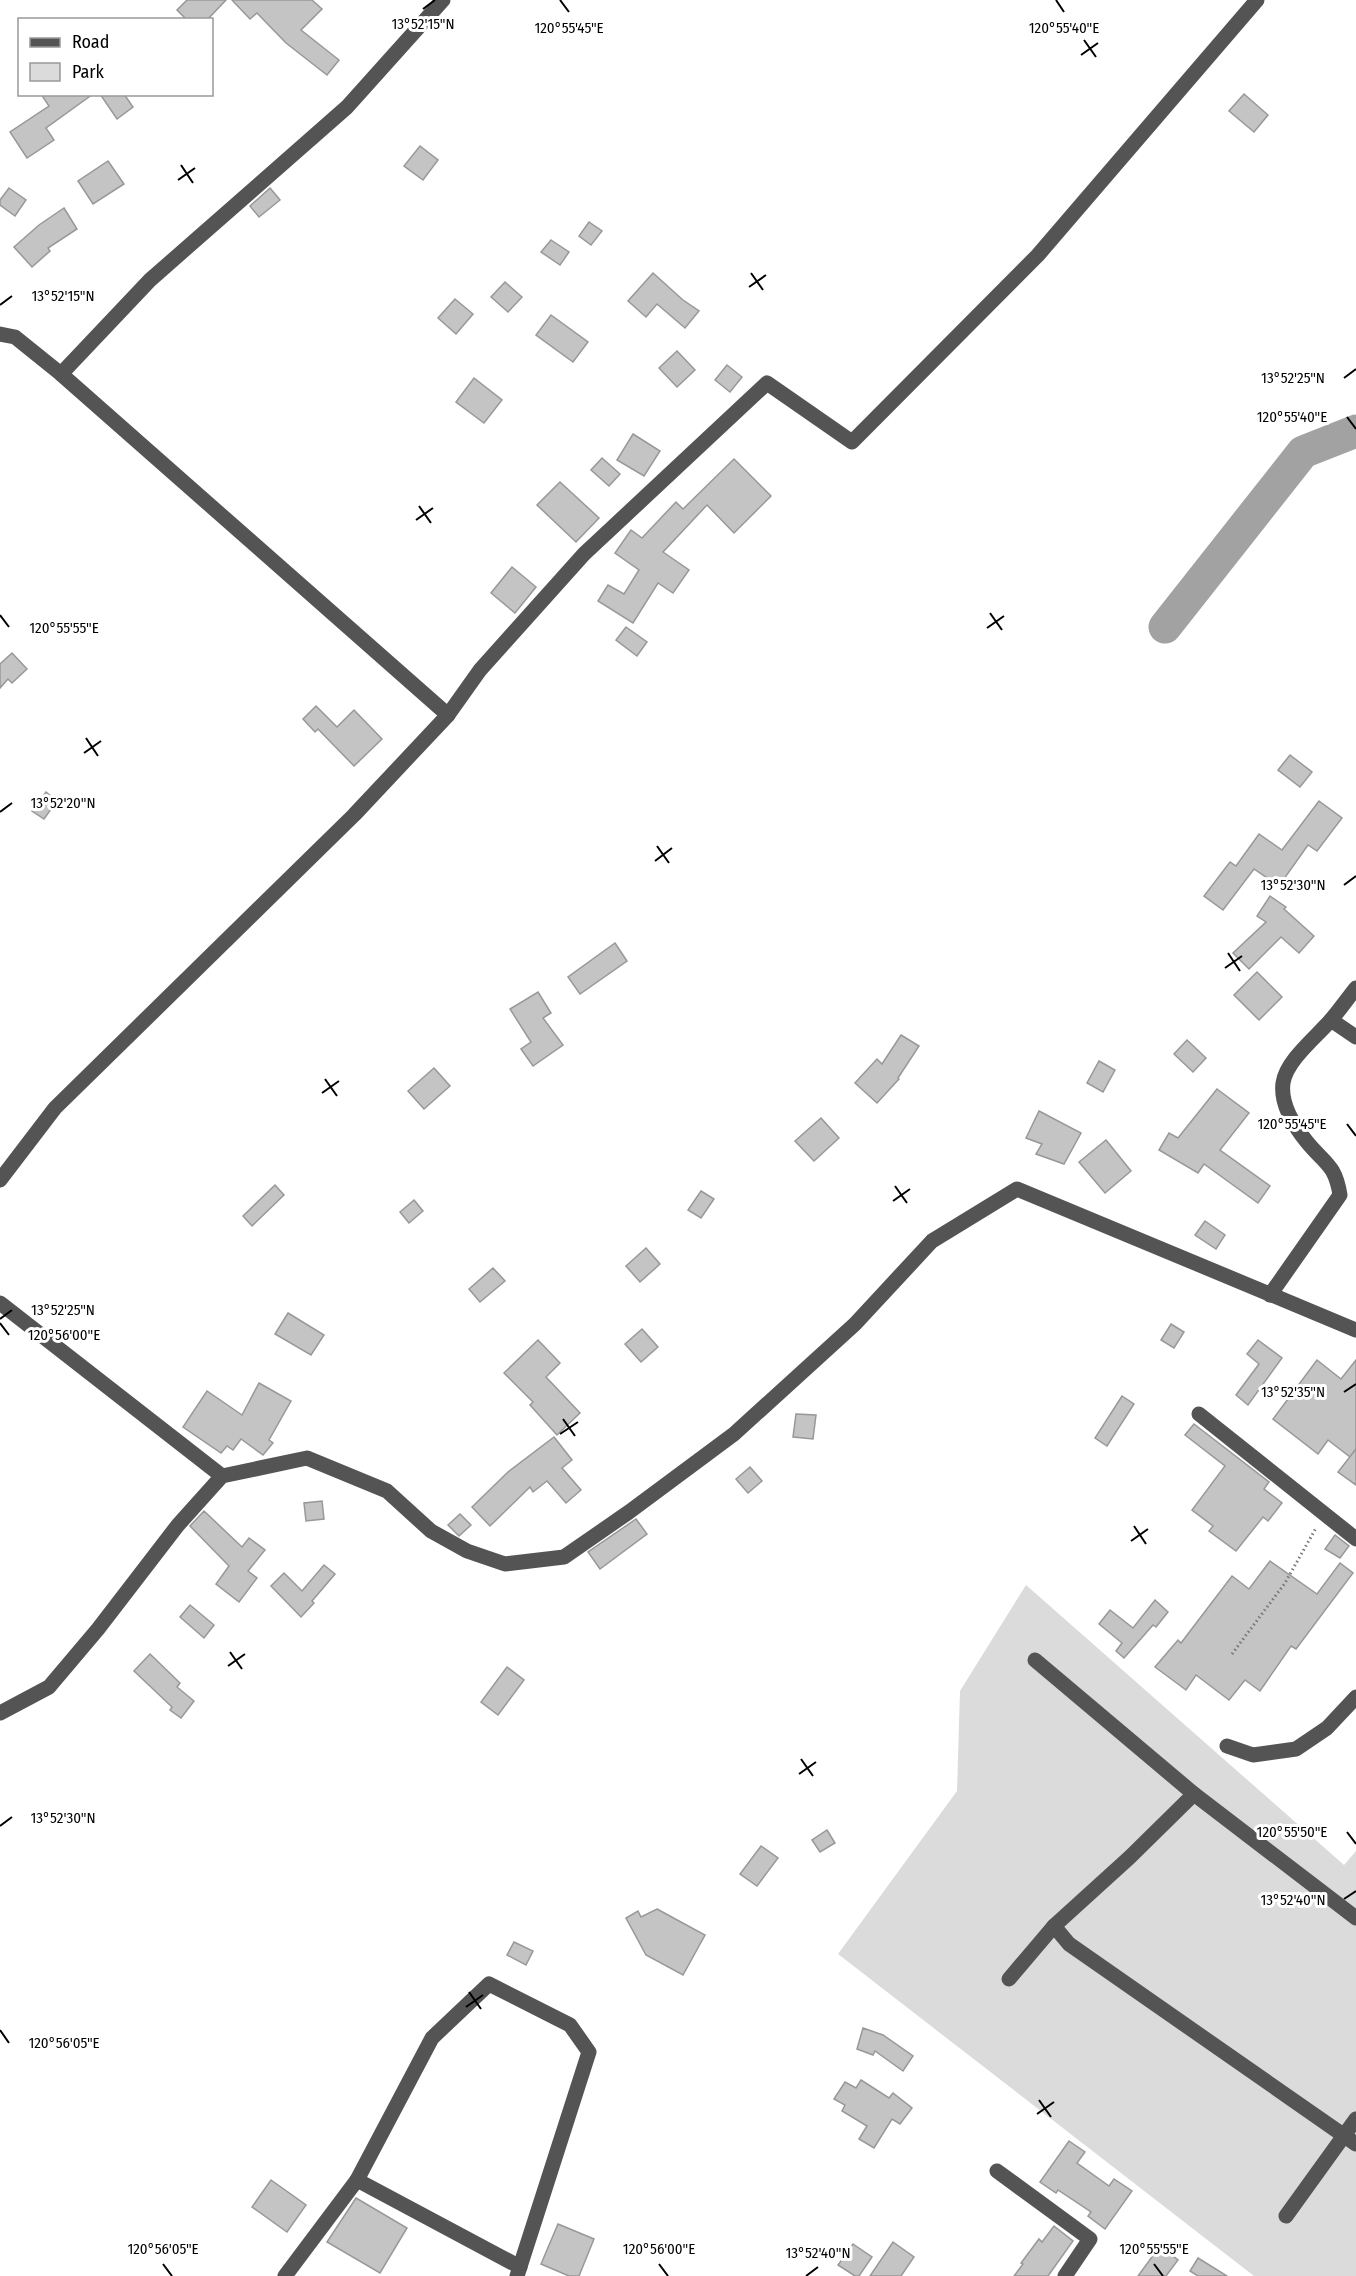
<svg xmlns="http://www.w3.org/2000/svg" width="1356" height="2276" viewBox="0 0 1356 2276" font-family="'Fira Sans Condensed',sans-serif">
<rect width="100%" height="100%" fill="#fff"/>
<path fill="#dbdbdb" d="M 1026,1585 L 1344,1865 L 1356,1851 L 1356,2276 L 1254,2276 L 838,1954 L 957,1791 L 960,1691 Z"/>
<g fill="none" stroke-linecap="round" stroke-linejoin="round">
<path stroke="#a2a2a2" stroke-width="33" d="M 1165,627 L 1303,452 L 1356,431"/>
</g>
<g fill="#c4c4c4" stroke="#989898" stroke-width="1.5">
<path d="M 187,0 L 226,0 L 207,20 L 187,20 L 177,10 Z"/>
<path d="M 232,0 L 312,0 L 322,9 L 301,30 L 339,60 L 327,75 L 286,43 L 257,13 L 250,19 Z"/>
<path d="M 41,94 L 93,94 L 46,128 L 54,140 L 27,158 L 10,132 L 49,106 Z"/>
<path d="M 100,94 L 124,94 L 133,107 L 117,119 Z"/>
<path d="M 1244,94 L 1268,115 L 1254,132 L 1229,111 Z"/>
<path d="M 420,146 L 438,160 L 423,180 L 404,166 Z"/>
<path d="M 108,161 L 124,184 L 93,204 L 78,181 Z"/>
<path d="M 9,188 L 26,200 L 15,216 L 0,205 L 0,200 Z"/>
<path d="M 270,188 L 280,200 L 259,217 L 250,206 Z"/>
<path d="M 64,208 L 77,229 L 48,248 L 50,251 L 32,267 L 14,247 L 39,225 Z"/>
<path d="M 589,222 L 602,231 L 591,245 L 579,236 Z"/>
<path d="M 551,240 L 569,252 L 560,265 L 541,252 Z"/>
<path d="M 653,273 L 683,300 L 699,311 L 685,328 L 657,304 L 646,317 L 628,301 Z"/>
<path d="M 505,282 L 522,297 L 508,312 L 491,297 Z"/>
<path d="M 455,299 L 473,314 L 456,334 L 438,318 Z"/>
<path d="M 551,315 L 588,342 L 573,362 L 536,335 Z"/>
<path d="M 677,351 L 695,370 L 677,387 L 659,368 Z"/>
<path d="M 727,365 L 742,377 L 730,392 L 715,380 Z"/>
<path d="M 474,378 L 502,400 L 484,423 L 456,402 Z"/>
<path d="M 633,434 L 660,451 L 644,476 L 617,460 Z"/>
<path d="M 602,458 L 620,474 L 609,486 L 591,470 Z"/>
<path d="M 734,459 L 771,496 L 734,533 L 707,505 L 663,552 L 689,570 L 673,593 L 658,583 L 633,623 L 598,601 L 608,585 L 624,594 L 639,570 L 615,553 L 631,530 L 642,538 L 676,502 L 683,509 Z"/>
<path d="M 560,482 L 599,518 L 576,542 L 537,505 Z"/>
<path d="M 512,567 L 536,587 L 515,613 L 491,593 Z"/>
<path d="M 626,627 L 647,642 L 637,656 L 616,640 Z"/>
<path d="M 12,653 L 27,669 L 12,683 L 8,679 L 0,688 L 0,664 Z"/>
<path d="M 316,706 L 337,727 L 354,710 L 382,739 L 354,766 L 318,729 L 315,732 L 303,719 Z"/>
<path d="M 1290,755 L 1312,772 L 1300,787 L 1278,770 Z"/>
<path d="M 46,792 L 57,801 L 44,819 L 32,811 Z"/>
<path d="M 1319,801 L 1342,818 L 1317,851 L 1308,845 L 1279,886 L 1254,869 L 1223,910 L 1204,896 L 1230,862 L 1236,866 L 1259,834 L 1282,850 Z"/>
<path d="M 1270,896 L 1286,907 L 1284,909 L 1314,936 L 1299,953 L 1281,937 L 1249,969 L 1233,953 L 1266,922 L 1257,916 Z"/>
<path d="M 615,943 L 627,961 L 580,994 L 568,977 Z"/>
<path d="M 1257,972 L 1282,997 L 1259,1020 L 1234,995 Z"/>
<path d="M 538,992 L 551,1013 L 543,1018 L 563,1045 L 533,1066 L 521,1049 L 531,1042 L 510,1009 Z"/>
<path d="M 901,1035 L 919,1046 L 898,1078 L 899,1079 L 877,1103 L 855,1083 L 877,1059 L 882,1064 Z"/>
<path d="M 1187,1040 L 1206,1058 L 1193,1072 L 1174,1054 Z"/>
<path d="M 1099,1061 L 1115,1070 L 1103,1092 L 1087,1083 Z"/>
<path d="M 434,1068 L 450,1086 L 424,1109 L 408,1091 Z"/>
<path d="M 1217,1089 L 1249,1113 L 1220,1150 L 1270,1186 L 1258,1203 L 1204,1164 L 1198,1173 L 1159,1150 L 1169,1133 L 1178,1138 Z"/>
<path d="M 1039,1111 L 1081,1133 L 1064,1164 L 1036,1154 L 1042,1144 L 1026,1138 Z"/>
<path d="M 821,1118 L 839,1138 L 814,1161 L 795,1141 Z"/>
<path d="M 1106,1140 L 1131,1171 L 1105,1193 L 1079,1162 Z"/>
<path d="M 275,1185 L 284,1195 L 252,1226 L 243,1216 Z"/>
<path d="M 701,1191 L 714,1199 L 701,1218 L 688,1210 Z"/>
<path d="M 414,1200 L 423,1211 L 409,1223 L 400,1212 Z"/>
<path d="M 1205,1221 L 1225,1235 L 1216,1249 L 1195,1235 Z"/>
<path d="M 646,1248 L 660,1264 L 640,1282 L 626,1266 Z"/>
<path d="M 493,1268 L 505,1281 L 480,1302 L 469,1289 Z"/>
<path d="M 288,1313 L 324,1335 L 311,1355 L 275,1334 Z"/>
<path d="M 1171,1324 L 1184,1332 L 1174,1348 L 1161,1340 Z"/>
<path d="M 642,1329 L 658,1347 L 641,1362 L 625,1344 Z"/>
<path d="M 538,1340 L 560,1363 L 546,1377 L 580,1413 L 557,1435 L 530,1405 L 533,1402 L 504,1373 Z"/>
<path d="M 1258,1340 L 1282,1358 L 1248,1405 L 1236,1395 L 1259,1364 L 1247,1354 Z"/>
<path d="M 1317,1360 L 1341,1379 L 1356,1360 L 1356,1449 L 1350,1457 L 1328,1440 L 1318,1454 L 1273,1419 Z"/>
<path d="M 259,1383 L 291,1401 L 269,1440 L 273,1443 L 263,1455 L 241,1439 L 233,1450 L 227,1446 L 221,1453 L 183,1427 L 207,1391 L 242,1415 Z"/>
<path d="M 1122,1396 L 1134,1404 L 1107,1446 L 1095,1438 Z"/>
<path d="M 796,1414 L 816,1415 L 813,1439 L 793,1437 Z"/>
<path d="M 1194,1424 L 1269,1482 L 1264,1489 L 1282,1503 L 1268,1521 L 1263,1517 L 1236,1551 L 1209,1531 L 1213,1526 L 1192,1510 L 1225,1466 L 1185,1435 Z"/>
<path d="M 554,1437 L 572,1460 L 562,1468 L 581,1490 L 566,1503 L 547,1481 L 533,1492 L 530,1487 L 490,1526 L 472,1507 L 508,1472 Z"/>
<path d="M 1356,1449 L 1356,1485 L 1338,1472 Z"/>
<path d="M 750,1467 L 762,1481 L 748,1493 L 736,1479 Z"/>
<path d="M 322,1501 L 324,1519 L 306,1521 L 304,1503 Z"/>
<path d="M 204,1511 L 242,1547 L 249,1538 L 265,1550 L 248,1571 L 257,1578 L 239,1602 L 216,1584 L 229,1566 L 190,1526 Z"/>
<path d="M 460,1514 L 471,1525 L 459,1536 L 448,1525 Z"/>
<path d="M 636,1519 L 647,1534 L 600,1569 L 588,1552 Z"/>
<path d="M 1335,1535 L 1349,1546 L 1340,1558 L 1325,1549 Z"/>
<path d="M 1270,1561 L 1317,1594 L 1340,1563 L 1353,1573 L 1296,1649 L 1291,1646 L 1260,1691 L 1245,1680 L 1229,1700 L 1196,1675 L 1186,1690 L 1155,1667 L 1178,1640 L 1181,1643 L 1232,1576 L 1249,1589 Z"/>
<path d="M 324,1565 L 335,1574 L 312,1601 L 314,1603 L 301,1617 L 271,1586 L 284,1573 L 302,1591 Z"/>
<path d="M 1155,1600 L 1168,1612 L 1156,1627 L 1153,1625 L 1124,1658 L 1116,1651 L 1122,1643 L 1099,1624 L 1110,1610 L 1133,1628 Z"/>
<path d="M 190,1605 L 214,1625 L 204,1638 L 180,1617 Z"/>
<path d="M 150,1654 L 180,1683 L 177,1687 L 194,1701 L 181,1718 L 170,1710 L 172,1707 L 134,1671 Z"/>
<path d="M 507,1667 L 524,1680 L 498,1715 L 481,1702 Z"/>
<path d="M 827,1830 L 835,1843 L 820,1852 L 812,1840 Z"/>
<path d="M 761,1846 L 778,1858 L 757,1886 L 740,1874 Z"/>
<path d="M 657,1909 L 705,1935 L 683,1975 L 646,1955 L 626,1918 L 638,1911 L 641,1917 Z"/>
<path d="M 514,1942 L 533,1951 L 526,1965 L 507,1955 Z"/>
<path d="M 863,2028 L 883,2035 L 913,2056 L 903,2071 L 875,2051 L 873,2055 L 857,2049 Z"/>
<path d="M 861,2080 L 889,2098 L 893,2093 L 912,2108 L 900,2124 L 892,2119 L 874,2148 L 859,2139 L 867,2126 L 842,2111 L 845,2105 L 834,2099 L 845,2082 L 856,2088 Z"/>
<path d="M 1069,2141 L 1085,2152 L 1077,2163 L 1109,2186 L 1114,2179 L 1132,2191 L 1105,2229 L 1088,2216 L 1091,2212 L 1058,2190 L 1056,2193 L 1040,2182 Z"/>
<path d="M 271,2180 L 306,2205 L 287,2232 L 252,2207 Z"/>
<path d="M 356,2198 L 407,2228 L 380,2273 L 327,2242 Z"/>
<path d="M 558,2224 L 594,2239 L 579,2276 L 569,2276 L 541,2264 Z"/>
<path d="M 1054,2226 L 1073,2241 L 1048,2276 L 1014,2276 L 1023,2264 L 1021,2263 L 1039,2239 L 1042,2242 Z"/>
<path d="M 893,2242 L 914,2257 L 901,2276 L 870,2276 Z"/>
<path d="M 853,2244 L 872,2257 L 859,2276 L 855,2276 L 838,2265 Z"/>
<path d="M 1160,2246 L 1178,2260 L 1166,2276 L 1138,2276 Z"/>
<path d="M 1198,2258 L 1227,2276 L 1198,2276 L 1190,2271 Z"/>
</g>
<g fill="none" stroke-linecap="round" stroke-linejoin="round">
<path stroke="#767676" stroke-width="3" stroke-dasharray="1.5 3" stroke-linecap="butt" d="M 1232,1654 L 1285,1583 L 1316,1528"/>
<g stroke="#545454" stroke-width="15">
<path d="M 0,334 L 15,337 L 61,374 L 448,715"/>
<path d="M 61,374 L 150,280 L 347,107 L 443,0"/>
<path d="M 1331,1020 L 1356,1037"/>
<path d="M 0,1180 L 55,1108 L 354,815 L 448,715 L 480,670 L 584,554 L 767,383 L 852,442 L 1038,255 L 1257,0"/>
<path d="M 1270,1295 L 1340,1195 C 1335,1164 1325,1164 1307,1142 C 1294,1126 1280,1105 1283,1083 C 1286,1061 1316,1037 1330,1021 C 1339,1011 1347,999 1356,988"/>
<path d="M 0,1303 L 222,1476"/>
<path d="M 1199,1414 L 1356,1539"/>
<path d="M 1035,1660 L 1194,1794 L 1356,1918"/>
<path d="M 0,1713 L 49,1687 L 98,1629 L 178,1525 L 222,1476 L 307,1458 L 387,1491 L 431,1531 L 467,1551 L 505,1564 L 564,1557 L 629,1512 L 734,1434 L 855,1324 L 932,1241 L 1017,1189 L 1356,1330"/>
<path d="M 1227,1746 L 1253,1755 L 1296,1749 L 1327,1728 L 1356,1697"/>
<path d="M 1054,1926 L 1069,1944 L 1356,2144"/>
<path d="M 1009,1979 L 1054,1926 L 1130,1857 L 1194,1794"/>
<path d="M 997,2171 L 1090,2239 L 1065,2276"/>
<path d="M 357,2180 L 520,2267"/>
<path d="M 1286,2216 L 1356,2119"/>
<path d="M 285,2276 L 357,2180 L 432,2038 L 489,1984 L 570,2025 L 589,2052 L 517,2276"/>
</g>
</g>
<path fill="none" stroke="#000" stroke-width="2" d="M 560,0 L 569,12M 1056,0 L 1064,12M 423,9 L 435,0M 1084,40 L 1096,57M 1081,55 L 1098,43M 181,165 L 193,183M 178,180 L 195,168M 751,273 L 763,290M 749,287 L 766,275M 0,305 L 12,296M 1344,378 L 1356,369M 1347,417 L 1356,429M 419,506 L 431,523M 416,520 L 433,508M 990,613 L 1002,630M 0,615 L 9,627M 987,628 L 1004,616M 86,738 L 98,756M 84,753 L 101,741M 0,812 L 12,803M 657,846 L 669,863M 655,861 L 672,848M 1344,885 L 1356,876M 1228,953 L 1240,971M 1225,968 L 1242,956M 325,1079 L 337,1096M 322,1093 L 339,1081M 1347,1124 L 1356,1136M 895,1186 L 907,1203M 893,1201 L 910,1189M 0,1319 L 12,1310M 0,1323 L 9,1335M 1344,1392 L 1356,1384M 563,1419 L 575,1436M 560,1434 L 578,1422M 1134,1526 L 1146,1544M 1131,1541 L 1148,1529M 230,1652 L 242,1669M 228,1666 L 245,1654M 801,1759 L 813,1776M 799,1774 L 816,1762M 0,1826 L 12,1817M 1347,1832 L 1356,1844M 1344,1899 L 1356,1891M 469,1992 L 481,2009M 466,2007 L 483,1995M 0,2030 L 9,2043M 1039,2100 L 1051,2117M 1037,2114 L 1054,2102M 163,2264 L 172,2276M 659,2264 L 668,2276M 1154,2264 L 1163,2276M 806,2276 L 818,2267"/>
<g font-size="15" text-anchor="middle" fill="#000" stroke="#fff" stroke-width="6" stroke-linejoin="round" paint-order="stroke">
<text x="423" y="29">13°52'15"N</text>
<text x="569" y="33">120°55'45"E</text>
<text x="1064" y="33">120°55'40"E</text>
<text x="63" y="301">13°52'15"N</text>
<text x="1293" y="383">13°52'25"N</text>
<text x="1292" y="422">120°55'40"E</text>
<text x="64" y="633">120°55'55"E</text>
<text x="63" y="808">13°52'20"N</text>
<text x="1293" y="890">13°52'30"N</text>
<text x="1292" y="1129">120°55'45"E</text>
<text x="63" y="1315">13°52'25"N</text>
<text x="64" y="1340">120°56'00"E</text>
<text x="1293" y="1397">13°52'35"N</text>
<text x="63" y="1823">13°52'30"N</text>
<text x="1292" y="1837">120°55'50"E</text>
<text x="1293" y="1905">13°52'40"N</text>
<text x="64" y="2048">120°56'05"E</text>
<text x="163" y="2254">120°56'05"E</text>
<text x="659" y="2254">120°56'00"E</text>
<text x="1154" y="2254">120°55'55"E</text>
<text x="818" y="2258">13°52'40"N</text>
</g>
<rect x="18" y="18" width="195" height="78" fill="#ffffff" stroke="#999999" stroke-width="1.5"/>
<rect x="30" y="38" width="30" height="9" fill="#545454" stroke="#999999" stroke-width="1.5"/>
<text x="72" y="48" font-size="18" fill="#000000">Road</text>
<rect x="30" y="63" width="30" height="18" fill="#dbdbdb" stroke="#999999" stroke-width="1.5"/>
<text x="72" y="78" font-size="18" fill="#000000">Park</text>
</svg>
